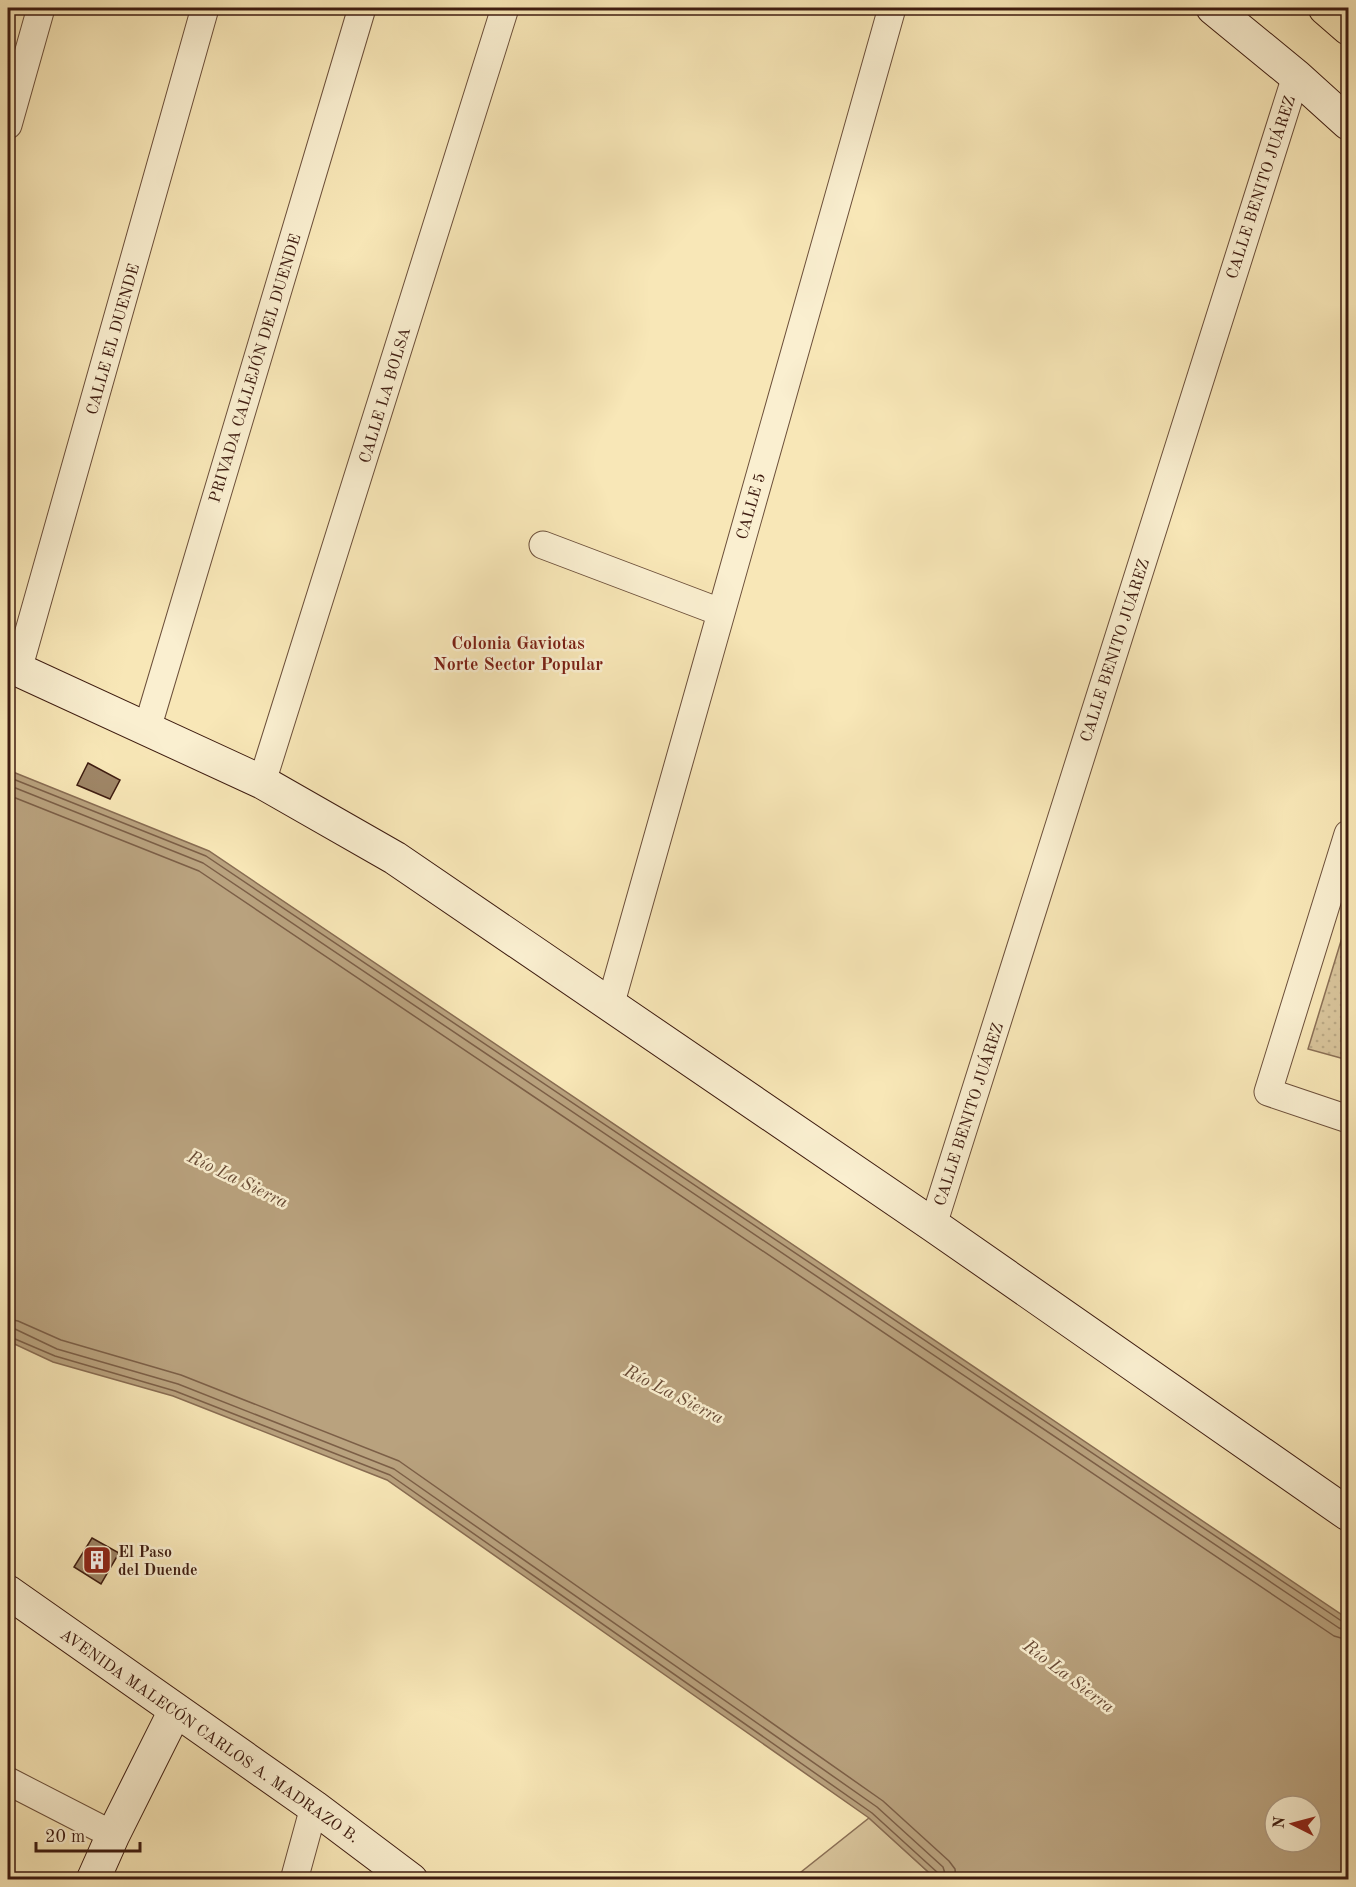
<svg xmlns="http://www.w3.org/2000/svg" width="1356" height="1887" viewBox="0 0 1356 1887" font-family="'Old Standard TT',serif">
<defs>
<pattern id="grass-dots" width="8" height="8" patternUnits="userSpaceOnUse" patternTransform="scale(1.5)"><rect width="8" height="8" fill="#d8c49b"/><path d="M2 2h.1M6 6h.1" fill="none" stroke="#baa884" stroke-width="1.8" stroke-linecap="round"/></pattern>
</defs>
<rect width="100%" height="100%" fill="#f8e7b7"/>
<filter id="stains"><feTurbulence type="fractalNoise" baseFrequency=".00333" numOctaves="4"/><feColorMatrix values="0 0 0 0 .2 0 0 0 0 .09 0 0 0 0 .02 0 0 0 .5 -.17"/></filter>
<radialGradient id="worn" r=".72"><stop offset=".6" stop-color="#630" stop-opacity="0"/><stop offset="1" stop-color="#630" stop-opacity=".3"/></radialGradient>
<path fill="url(#grass-dots)" stroke="#8b7056" stroke-width="1.5" d="M 1348,918 L 1348,1060 L 1308,1049 Z"/>
<path fill="#d8c49b" stroke="#8b7056" stroke-width="1.5" d="M 869,1818 L 936,1879 L 791,1880 Z"/>
<path fill="#b9a27e" stroke="#886c52" stroke-width="1.5" fill-rule="evenodd" d="M 8,770 L 209,851 L 1348,1619 L 1348,1879 L 936,1879 L 869,1818 L 387,1480 L 173,1396 L 53,1362 L 8,1341 ZM 1275,1806 L 1311,1806 L 1311,1842 L 1275,1842 Z"/>
<g fill="none" stroke-linecap="round" stroke-linejoin="round">
<g stroke="#7c5f47" stroke-width="1.5">
<path d="M 8,777 L 206,856 L 1343,1622 L 1348,1623"/>
<path d="M 8,785 L 203,863 L 1339,1628 L 1348,1631"/>
<path d="M 8,795 L 199,871 L 1334,1636 L 1348,1640"/>
<path d="M 8,1319 L 18,1321 L 61,1340 L 181,1375 L 399,1461 L 883,1801 L 949,1861 L 955,1869 L 956,1880"/>
<path d="M 8,1328 L 15,1329 L 57,1349 L 178,1384 L 394,1469 L 877,1807 L 943,1867 L 947,1880"/>
<path d="M 8,1336 L 55,1356 L 175,1391 L 390,1475 L 872,1813 L 938,1873 L 940,1880"/>
</g>
</g>
<g fill="#9f8667" stroke="#3e1c10" stroke-width="1.5">
<path d="M 88,763 L 120,780 L 110,799 L 77,785 Z"/>
<path d="M 92,1538 L 119,1553 L 101,1584 L 74,1567 Z"/>
</g>
<g fill="none" stroke-linecap="round" stroke-linejoin="round">
<g stroke="#6c4f3a" stroke-width="29">
<g id="street">
<path d="M 8,125 L 41,8"/>
<path d="M 543,545 L 720,612"/>
<path d="M 18,670 L 205,8"/>
<path d="M 147,729 L 362,8"/>
<path d="M 262,782 L 505,8"/>
<path d="M 1348,834 L 1268,1092 L 1348,1119"/>
<path d="M 610,1006 L 892,8"/>
<path d="M 933,1225 L 1296,76"/>
<path d="M 8,1781 L 113,1835"/>
<path d="M 294,1880 L 314,1807"/>
</g>
</g>
<g stroke="#3e1c10" stroke-width="35">
<g id="secondary">
<path d="M 1213,8 L 1296,76 L 1348,123"/>
<path d="M 8,665 L 262,782 L 395,858 L 933,1225 L 1348,1514"/>
<path d="M 8,1592 L 314,1807 L 411,1880"/>
<path d="M 93,1880 L 113,1835 L 175,1711"/>
</g>
</g>
<g stroke="#3e1c10" stroke-width="35">
<path id="primary" d="M 1325,8 L 1348,28"/>
</g>
<use href="#street" stroke="#faefd0" stroke-width="27"/>
<use href="#secondary" stroke="#faefd0" stroke-width="33"/>
<use href="#primary" stroke="#f8e7b7" stroke-width="33"/>
</g>
<defs>
<g id="building-square" transform="scale(1.5)"><rect x="-9" y="-9" width="18" height="18" rx="4" fill="#8f2418" stroke="#faefd0"/><path d="M-4-6H4V6H1V3H-1V6H-4ZM-2.5-4.3h1.7v1.8h-1.7ZM.8-4.3h1.7v1.8H.8ZM-2.5-1h1.7V.8h-1.7ZM.8-1h1.7V.8H.8Z" fill="#fff"/></g>
</defs>
<g fill-rule="evenodd">
<use href="#building-square" x="97" y="1560"/>
</g>
<g text-anchor="middle" stroke-width="5" stroke-linejoin="round" paint-order="stroke">
<g font-size="16" fill="#3e1c10" stroke="#faefd0">
<text transform="translate(1260 187) rotate(-72)" y="6">CALLE BENITO JUÁREZ</text>
<text transform="translate(112 339) rotate(-74)" y="6">CALLE EL DUENDE</text>
<text transform="translate(254 368) rotate(-73)" y="6">PRIVADA CALLEJÓN DEL DUENDE</text>
<text transform="translate(384 395) rotate(-73)" y="6">CALLE LA BOLSA</text>
<text transform="translate(750 506) rotate(-74)" y="6">CALLE 5</text>
<text transform="translate(1114 650) rotate(-72)" y="6">CALLE BENITO JUÁREZ</text>
<text transform="translate(968 1114) rotate(-72)" y="6">CALLE BENITO JUÁREZ</text>
<text transform="translate(210 1735) rotate(35)" y="6">AVENIDA MALECÓN CARLOS A. MADRAZO B.</text>
</g>
<g font-size="16" font-weight="bold" fill="#3e1c10" stroke="#faefd0" text-anchor="start">
<text x="118" y="1557">El Paso<tspan x="118" dy="18">del Duende</tspan></text>
</g>
<g font-size="18" font-weight="bold" fill="#7a1f14" stroke="#faefd0">
<text x="518" y="649">Colonia Gaviotas<tspan x="518" dy="21">Norte Sector Popular</tspan></text>
</g>
<g font-size="18" font-style="italic" fill="#694b36" stroke="#faefd0">
<text transform="translate(238 1179) rotate(26)" y="6">Río La Sierra</text>
<text transform="translate(674 1394) rotate(27)" y="6">Río La Sierra</text>
<text transform="translate(1069 1676) rotate(37)" y="6">Río La Sierra</text>
</g>
</g>
<rect width="1356" height="1887" fill="none" stroke="#f8e7b7" stroke-width="30"/>
<rect x="9" y="9" width="1338" height="1869" fill="none" stroke="#3e1c10" stroke-width="3"/>
<rect x="15" y="15" width="1326" height="1857" fill="none" stroke="#3e1c10" stroke-width="1.5"/>
<g transform="translate(1293 1824) rotate(276)"><circle r="28" fill="#faefd0" stroke="#af9b83" stroke-width="1.5"/>
<path d="M0-4.5L10 22L0 15L-10 22Z" fill="#8f2418"/>
<text y="-9" font-size="16" font-weight="bold" text-anchor="middle" fill="#3e1c10">N</text>
</g>
<path d="M36 1842v9h104v-9" fill="none" stroke="#3e1c10" stroke-width="3"/>
<text x="45" y="1842" font-size="18" fill="#3e1c10" stroke="#faefd0" stroke-width="4.5" paint-order="stroke">20 m</text>
<rect width="100%" height="100%" filter="url(#stains)"/>
<rect width="100%" height="100%" fill="url(#worn)"/>
</svg>
